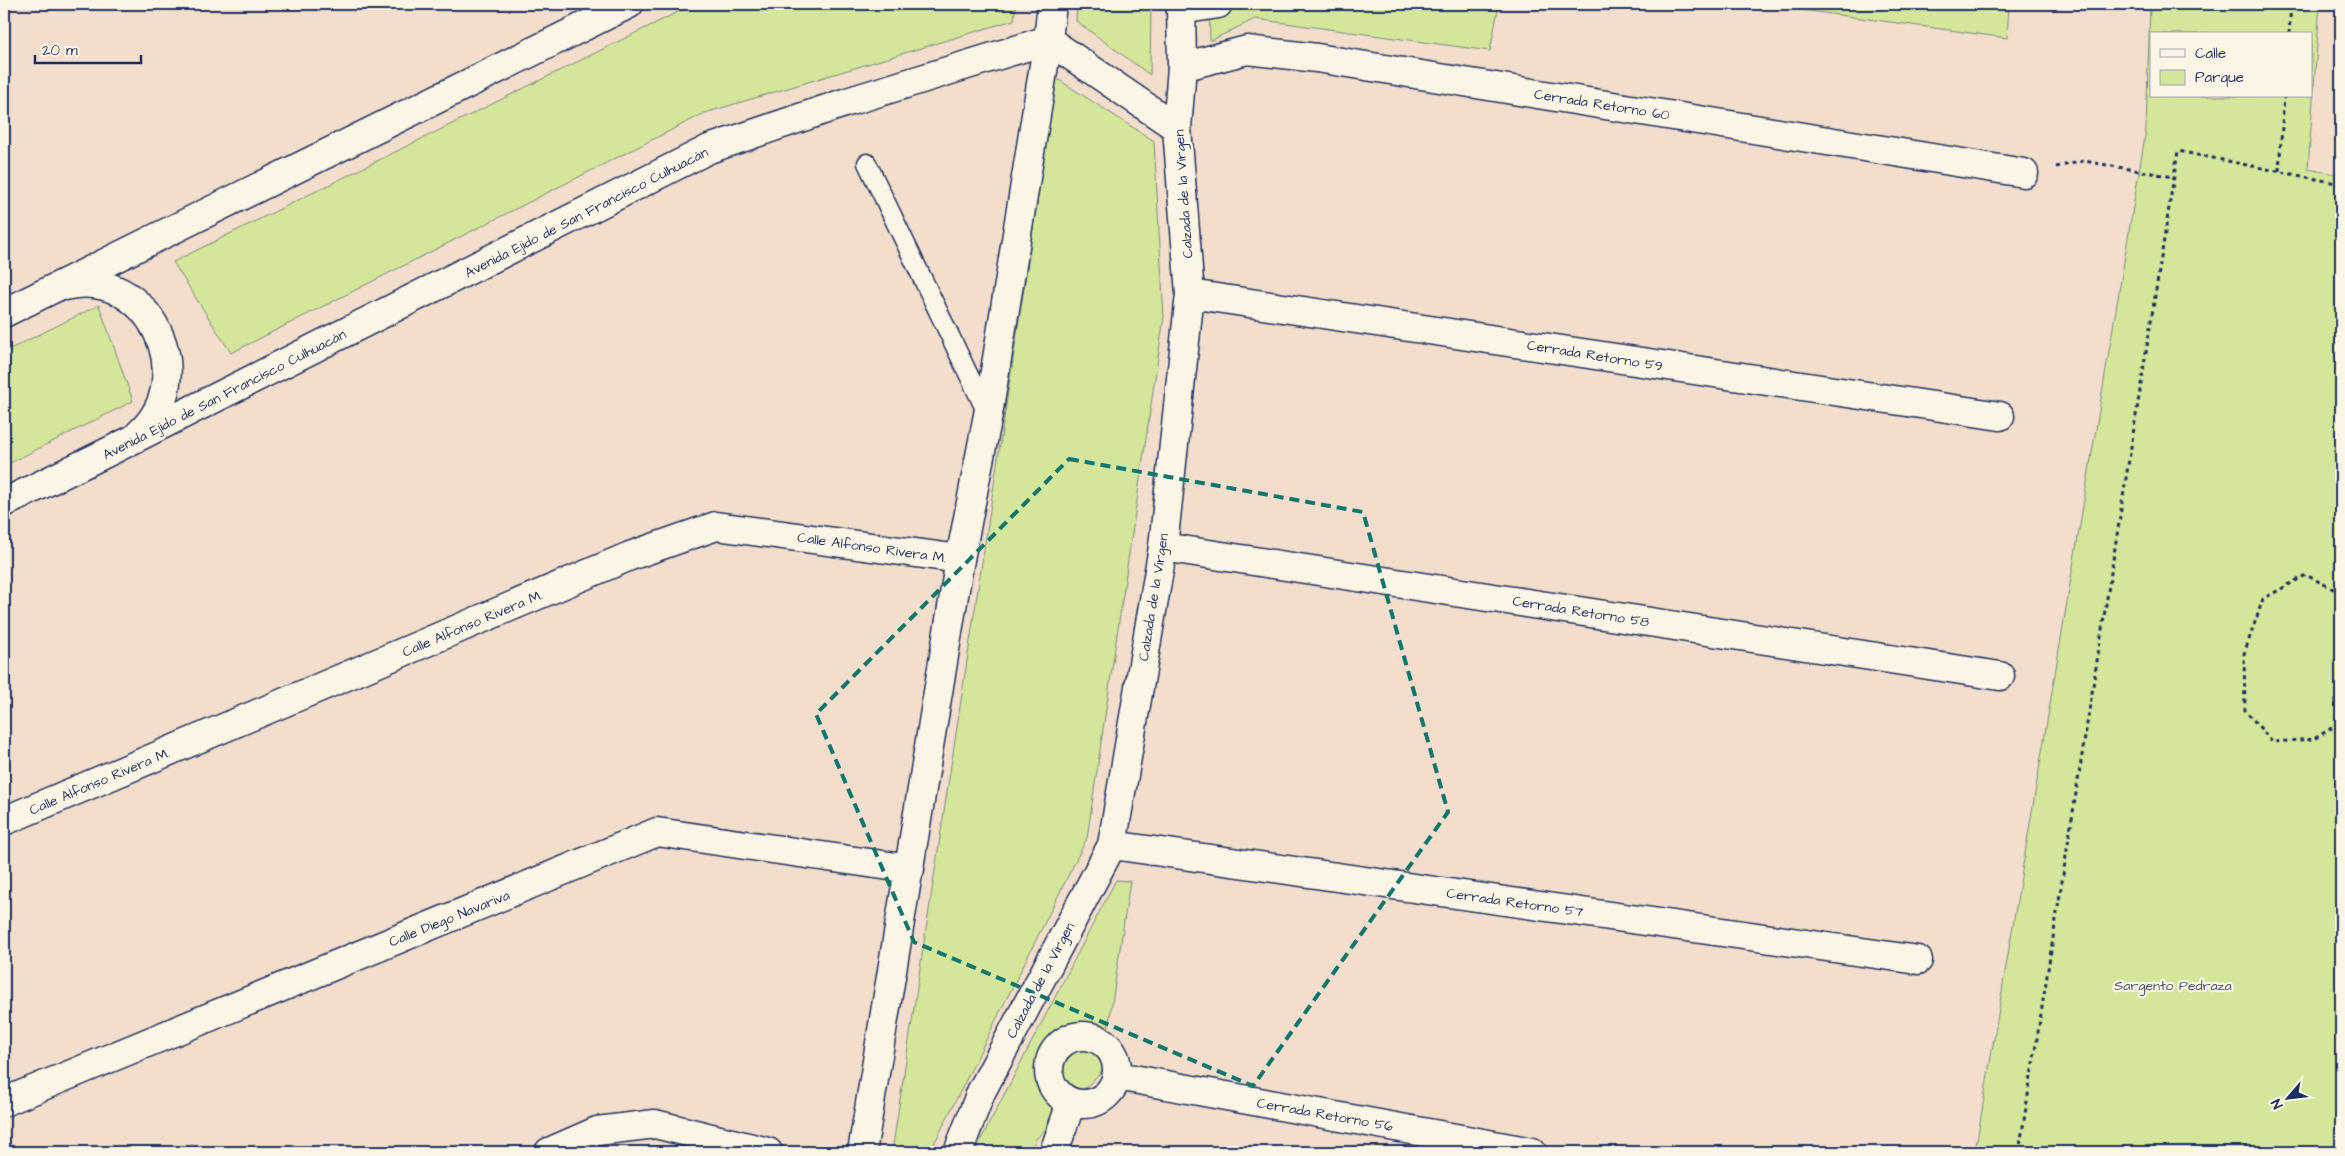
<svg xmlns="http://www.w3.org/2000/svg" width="2345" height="1156" viewBox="0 0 2345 1156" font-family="'Architects Daughter',sans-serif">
<rect width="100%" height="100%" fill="#f3decd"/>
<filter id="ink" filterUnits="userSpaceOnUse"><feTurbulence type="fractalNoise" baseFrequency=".02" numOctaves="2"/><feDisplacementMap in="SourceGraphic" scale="10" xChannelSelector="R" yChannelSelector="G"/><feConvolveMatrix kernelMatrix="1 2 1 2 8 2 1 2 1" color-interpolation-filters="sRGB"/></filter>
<g filter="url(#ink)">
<g fill="#d4e699" stroke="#788a7c" fill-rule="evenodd">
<path d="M 694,4 L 1016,4 L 1014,20 L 705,113 L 231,353 L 173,262 Z"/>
<path d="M 1077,4 L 1151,4 L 1150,75 L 1076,21 Z"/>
<path d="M 1209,4 L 1499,4 L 1490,51 L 1255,19 L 1210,41 Z"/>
<path d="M 1758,4 L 2009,4 L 2007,38 Z"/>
<path d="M 2150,4 L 2320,4 L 2308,169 L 2341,175 L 2341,1152 L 1975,1152 L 2146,130 ZM 2151,34 L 2311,34 L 2311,96 L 2151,96 Z"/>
<path d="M 1056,78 L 1154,141 L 1164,317 L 1087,838 L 930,1152 L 892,1152 Z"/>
<path d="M 99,305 L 133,401 L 4,466 L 4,352 Z"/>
<path d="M 1116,880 L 1130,881 L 1102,1071 L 1035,1140 L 1032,1152 L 976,1152 L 979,1143 Z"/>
</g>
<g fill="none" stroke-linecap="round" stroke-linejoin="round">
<g stroke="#1b2f5e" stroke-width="21">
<path id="service" d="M 867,163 L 988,415"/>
</g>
<g stroke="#1b2f5e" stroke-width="31">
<g id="minor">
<path d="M 1182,67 L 1247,50 L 1317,58 L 2024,173"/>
<path d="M 1190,294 L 2000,416"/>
<path d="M 1163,547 L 2000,676"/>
<path d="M 4,821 L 630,556 L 716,526 L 960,559"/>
<path d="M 1112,845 L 1918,960"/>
<circle cx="1083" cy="1070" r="34"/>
<path d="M 1117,1076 L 1532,1152"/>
<path d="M 4,1102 L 657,832 L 910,869"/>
<path d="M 549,1152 L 597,1131 L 655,1124 L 768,1152"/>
<path d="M 862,1152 L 960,559 L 988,415 L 1048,40"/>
<path d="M 1054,1152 L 1071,1103"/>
</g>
</g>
<g stroke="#1b2f5e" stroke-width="31">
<g id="tertiary">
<path d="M 1181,10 L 1218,4"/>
<path d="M 65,286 C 149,265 202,378 139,434"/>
<path d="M 4,313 L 629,4"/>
<path d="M 4,503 L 114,449 L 709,149 L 847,102 L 1048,40"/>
</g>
</g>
<g stroke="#1b2f5e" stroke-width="31">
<g id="secondary">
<path d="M 1052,4 L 1048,40 L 1177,128"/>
<path d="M 958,1152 L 981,1092 L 1112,845 L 1163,547 L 1190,294 L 1177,128 L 1182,67 L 1181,4"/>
</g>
</g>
<g stroke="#1b2f5e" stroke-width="3" stroke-dasharray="4 4" stroke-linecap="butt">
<path d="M 2289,34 L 2291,4"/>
<path d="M 2056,167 L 2084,161 L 2174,177"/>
<path d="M 2279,171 L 2284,96"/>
<path d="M 2341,593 L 2306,575 L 2263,599 L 2244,654 L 2245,710 L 2272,742 L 2314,739 L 2341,722"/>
<path d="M 2019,1152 L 2178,151 L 2341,184"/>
</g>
<use href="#service" stroke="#fcf5e5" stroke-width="18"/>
<use href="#minor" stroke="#fcf5e5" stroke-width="28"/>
<use href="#tertiary" stroke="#fcf5e5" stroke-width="28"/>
<use href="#secondary" stroke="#fcf5e5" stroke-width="28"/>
</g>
</g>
<path fill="none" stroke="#0f766e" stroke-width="4" stroke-dasharray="10 6" stroke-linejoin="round" d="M 1069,459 L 1363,512 L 1448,812 L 1253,1086 L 914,942 L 816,714 Z"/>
<g text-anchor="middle" stroke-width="4.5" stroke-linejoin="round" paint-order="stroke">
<g font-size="14" fill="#1b2f5e" stroke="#fcf5e5">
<text transform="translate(1602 104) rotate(9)" y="5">Cerrada Retorno 60</text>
<text transform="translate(1183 194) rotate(-94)" y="5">Calzada de la Virgen</text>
<text transform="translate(586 212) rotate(-27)" y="5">Avenida Ejido de San Francisco Culhuacán</text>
<text transform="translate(1595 355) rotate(9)" y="5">Cerrada Retorno 59</text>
<text transform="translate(224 394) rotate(-27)" y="5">Avenida Ejido de San Francisco Culhuacán</text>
<text transform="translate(872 547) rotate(8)" y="5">Calle Alfonso Rivera M.</text>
<text transform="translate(1153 597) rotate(-81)" y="5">Calzada de la Virgen</text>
<text transform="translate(1581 611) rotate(9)" y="5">Cerrada Retorno 58</text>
<text transform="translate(472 623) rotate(-23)" y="5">Calle Alfonso Rivera M.</text>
<text transform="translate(99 781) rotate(-23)" y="5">Calle Alfonso Rivera M.</text>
<text transform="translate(1515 902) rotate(8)" y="5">Cerrada Retorno 57</text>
<text transform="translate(449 918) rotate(-22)" y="5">Calle Diego Navariva</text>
<text transform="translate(1040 980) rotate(-62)" y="5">Calzada de la Virgen</text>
<text transform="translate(1325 1114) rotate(10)" y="5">Cerrada Retorno 56</text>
</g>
<g font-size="14" fill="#40546a" stroke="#fcf5e5">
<text x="2173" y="990">Sargento Pedraza</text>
</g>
</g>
<rect width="2345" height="1156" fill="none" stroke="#fcf5e5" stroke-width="20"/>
<rect x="10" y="10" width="2325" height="1136" fill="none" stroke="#1b2f5e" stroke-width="2" filter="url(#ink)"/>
<rect x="2150" y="32" width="162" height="65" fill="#fcf5e5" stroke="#a2a6af"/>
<rect x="2160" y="49" width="25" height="8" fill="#fcf5e5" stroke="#a2a6af"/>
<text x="2195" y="58" font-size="15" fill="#1b2f5e">Calle</text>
<rect x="2160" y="70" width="25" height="15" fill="#d4e699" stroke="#a2a6af"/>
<text x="2195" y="82" font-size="15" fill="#1b2f5e">Parque</text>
<g transform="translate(2288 1098) rotate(242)" stroke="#fcf5e5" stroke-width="4" paint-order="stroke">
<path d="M0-4L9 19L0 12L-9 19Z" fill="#1b2f5e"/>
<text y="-8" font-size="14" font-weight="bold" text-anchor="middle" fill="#1b2f5e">N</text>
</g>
<path d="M35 55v8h106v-8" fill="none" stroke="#1b2f5e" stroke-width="2.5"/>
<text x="42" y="55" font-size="15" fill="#1b2f5e" stroke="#fcf5e5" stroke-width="4" paint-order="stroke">20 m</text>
</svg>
